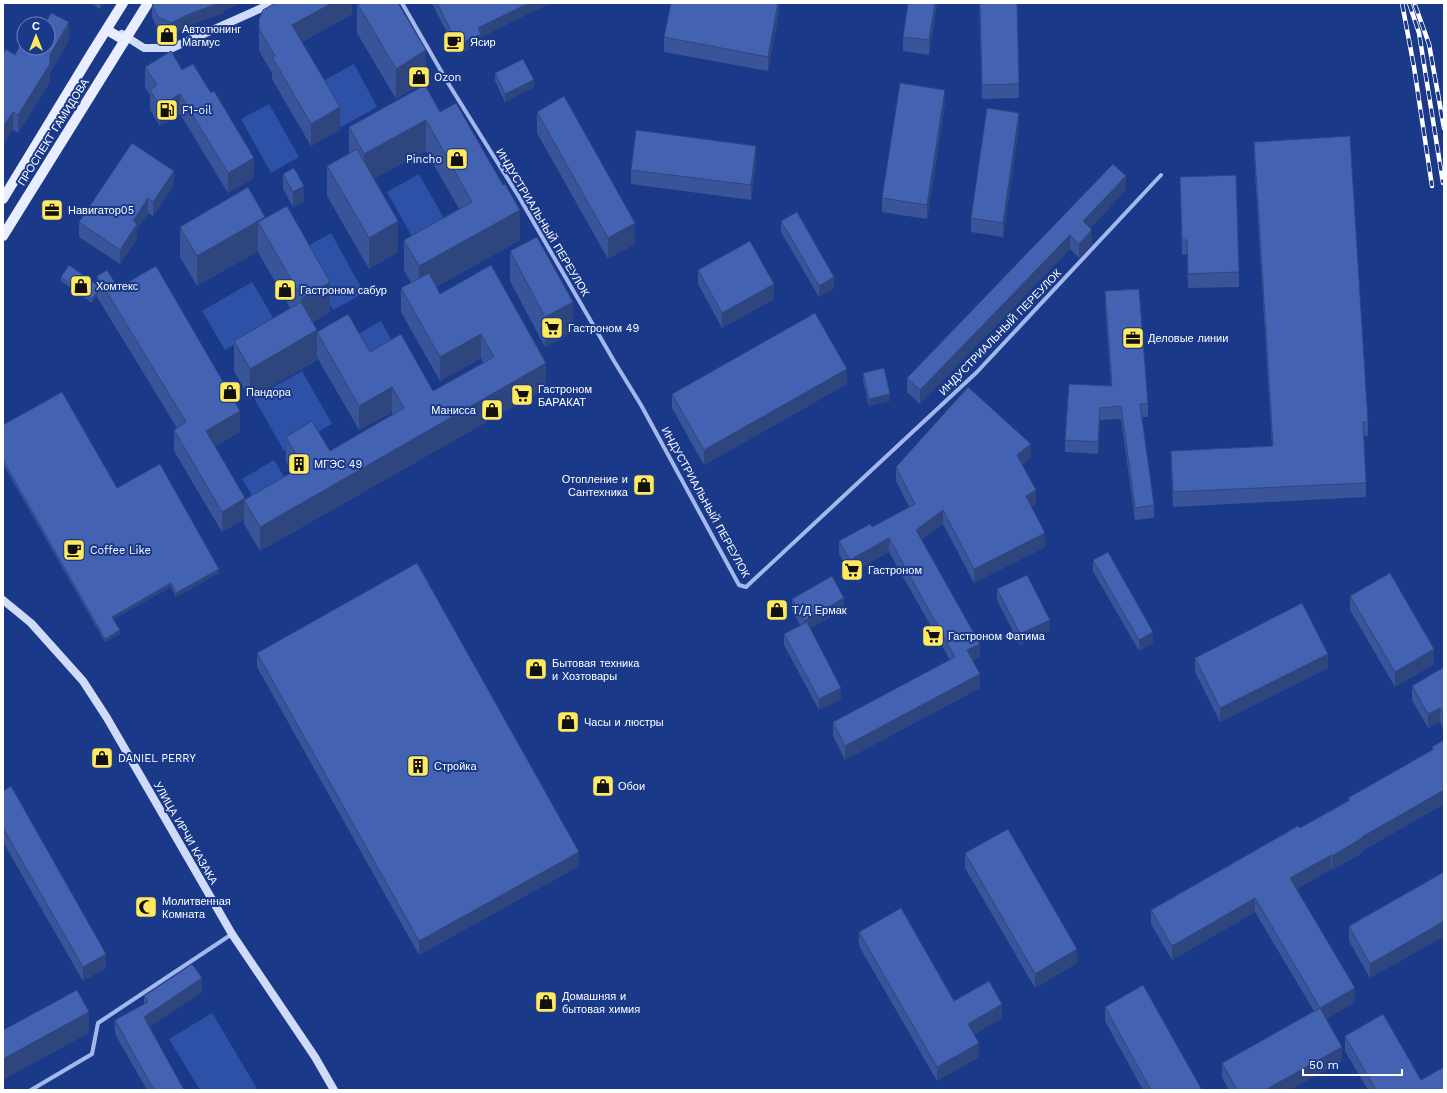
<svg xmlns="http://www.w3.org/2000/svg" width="1447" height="1093" viewBox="0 0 1447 1093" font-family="'Work Sans',sans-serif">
<rect width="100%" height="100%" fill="#1a3988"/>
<g fill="#2d51a7">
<path d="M 354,64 L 377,107 L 341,127 L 318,84 Z"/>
<path d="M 269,104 L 299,157 L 271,173 L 241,119 Z"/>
<path d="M 419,174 L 447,224 L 415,242 L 387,192 Z"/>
<path d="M 331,233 L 364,293 L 333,310 L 301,250 Z"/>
<path d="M 252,282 L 275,321 L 225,350 L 202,311 Z"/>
<path d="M 381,321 L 401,357 L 369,375 L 349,339 Z"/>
<path d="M 302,371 L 332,424 L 284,451 L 254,398 Z"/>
<path d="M 274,460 L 286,480 L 254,499 L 242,479 Z"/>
<path d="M 212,1013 L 258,1090 L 200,1090 L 169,1039 Z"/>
</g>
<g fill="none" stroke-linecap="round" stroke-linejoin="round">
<g stroke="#a3b8ed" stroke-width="4">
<path d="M 402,3 L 448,83 L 519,197 L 614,361 L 641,405 L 739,585 L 746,587 L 977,372 L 1161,175"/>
<path d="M 31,1090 L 92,1054 L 98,1023 L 232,934"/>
</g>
<g stroke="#cfdbf9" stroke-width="8">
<path d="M 122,34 L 144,48 L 172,48 L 273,3"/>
<path d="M 3,600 L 31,623 L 83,681 L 107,718 L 232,934 L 315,1057 L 334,1090"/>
</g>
<g stroke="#e8eeff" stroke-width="10">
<path d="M 107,30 L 124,40"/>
<path d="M 3,199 L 91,54 L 123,3"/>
<path d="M 3,236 L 148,3"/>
</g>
<g stroke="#fff" stroke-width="4.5">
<g id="rail">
<path d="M 1402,3 L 1414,67 L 1432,186"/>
<path d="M 1409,3 L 1419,33 L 1443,183"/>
<path d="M 1415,5 L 1429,44 L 1444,128"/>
</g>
</g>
<use href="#rail" stroke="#1a3988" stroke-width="3" stroke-dasharray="9" stroke-linecap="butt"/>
</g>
<g fill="#3a5499">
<path d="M 91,3 L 104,3 L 100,9 Z"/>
<path d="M 352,3 L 352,14 L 302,42 L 340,130 L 311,146 L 272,79 L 272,73 L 259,51 L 259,19 Z"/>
<path d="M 357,3 L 426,81 L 396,99 L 357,33 Z"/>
<path d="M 432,3 L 550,3 L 481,37 L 481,44 L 458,55 Z"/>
<path d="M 779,3 L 779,13 L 768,71 L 664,52 L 664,37 Z"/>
<path d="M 937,3 L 929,55 L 903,51 L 903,37 Z"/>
<path d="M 979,3 L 1039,3 L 1017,4 L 1019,98 L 982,99 Z"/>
<path d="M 152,5 L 224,11 L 224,13 L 189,25 L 171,35 L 158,29 L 152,17 Z"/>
<path d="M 69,40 L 50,73 L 50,82 L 18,133 L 13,130 L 3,144 L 15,55 L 24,48 L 48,48 Z"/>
<path d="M 145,67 L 182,70 L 254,178 L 228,193 L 180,114 L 160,126 L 150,110 L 150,95 L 145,87 Z"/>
<path d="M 495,73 L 534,87 L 505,102 L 495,81 Z"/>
<path d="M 945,104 L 927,219 L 882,212 L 882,198 Z"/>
<path d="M 440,112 L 520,240 L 436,287 L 440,294 L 546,388 L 260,551 L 244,524 L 244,519 L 222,532 L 174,451 L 174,430 L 177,428 L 97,297 L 97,295 L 92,303 L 61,281 L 61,277 L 97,285 L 97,276 L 118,288 L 240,432 L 215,446 L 245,499 L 292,472 L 286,461 L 286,437 L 330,451 L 393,414 L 392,412 L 359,430 L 317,357 L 317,360 L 250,399 L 234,371 L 234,341 L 290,308 L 258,252 L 258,251 L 197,286 L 180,257 L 180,227 L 265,218 L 330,312 L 313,322 L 317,332 L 370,352 L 433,391 L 483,363 L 481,358 L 440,381 L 401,312 L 401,288 L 411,283 L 404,270 L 404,240 L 459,209 L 426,151 L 374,178 L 398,252 L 369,269 L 327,196 L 327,166 L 349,154 L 349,127 Z"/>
<path d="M 537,112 L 635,244 L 608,259 L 537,133 Z"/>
<path d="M 1019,127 L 1003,237 L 971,232 L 971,218 Z"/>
<path d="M 1254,142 L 1368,422 L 1368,436 L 1364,436 L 1366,483 L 1366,497 L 1173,507 L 1171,465 L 1171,451 L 1272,446 L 1254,157 Z"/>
<path d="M 756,161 L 751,200 L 631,184 L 631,170 Z"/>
<path d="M 1113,164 L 1126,190 L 1090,228 L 1092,244 L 1079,258 L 1070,249 L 920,404 L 907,392 L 907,378 Z"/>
<path d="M 283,174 L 304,201 L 293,207 L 283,189 Z"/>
<path d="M 1180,177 L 1239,272 L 1239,287 L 1188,288 L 1187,254 L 1182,255 Z"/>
<path d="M 174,185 L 153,216 L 148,213 L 137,229 L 137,239 L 120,264 L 79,237 L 79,222 Z"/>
<path d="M 781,221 L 834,288 L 819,297 L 781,232 Z"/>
<path d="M 510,251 L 573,332 L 545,347 L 510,281 Z"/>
<path d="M 698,270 L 774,299 L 722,328 L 698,284 Z"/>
<path d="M 1105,291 L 1148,404 L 1148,417 L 1142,417 L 1154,505 L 1154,518 L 1135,520 L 1121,419 L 1100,420 L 1098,454 L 1065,452 L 1065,440 L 1111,386 L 1105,304 Z"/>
<path d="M 863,373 L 890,401 L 869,406 L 863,380 Z"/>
<path d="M 847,384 L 704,465 L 672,408 L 672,394 Z"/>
<path d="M 3,425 L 117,488 L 219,573 L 176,597 L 171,587 L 113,619 L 120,634 L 105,642 L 3,464 Z"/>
<path d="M 1031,458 L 1022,464 L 1036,504 L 1031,507 L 1045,547 L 974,583 L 943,524 L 921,540 L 980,657 L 973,661 L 980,688 L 845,760 L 833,736 L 833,722 L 950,660 L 889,552 L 850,574 L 839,554 L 839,541 L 872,527 L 909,507 L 896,481 L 896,467 Z"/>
<path d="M 1093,560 L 1153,643 L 1139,651 L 1093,571 Z"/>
<path d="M 997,589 L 1050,630 L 1020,645 L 997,600 Z"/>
<path d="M 1350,596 L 1434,664 L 1395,687 L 1350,610 Z"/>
<path d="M 792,599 L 844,609 L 810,628 L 841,699 L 819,710 L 784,645 L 784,634 L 800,625 L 792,610 Z"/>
<path d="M 257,653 L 579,866 L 419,955 L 257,667 Z"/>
<path d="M 1195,658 L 1328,668 L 1220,722 L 1195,672 Z"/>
<path d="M 1444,667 L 1444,730 L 1440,722 L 1428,728 L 1412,700 L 1412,686 Z"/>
<path d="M 1444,740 L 1444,804 L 1362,851 L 1362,853 L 1332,870 L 1331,869 L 1297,889 L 1355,1002 L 1326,1019 L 1342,1061 L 1290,1090 L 1229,1090 L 1222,1077 L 1222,1063 L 1314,1011 L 1255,912 L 1172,960 L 1151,924 L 1151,910 L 1348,801 L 1348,798 L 1432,750 L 1432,747 Z"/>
<path d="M 3,791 L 106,968 L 83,981 L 3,842 Z"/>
<path d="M 965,853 L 1077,963 L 1035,988 L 965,868 Z"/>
<path d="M 1444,872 L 1444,936 L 1370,978 L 1349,941 L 1349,926 Z"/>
<path d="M 859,932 L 954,1001 L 1002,1018 L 974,1034 L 979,1057 L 937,1081 L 859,946 Z"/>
<path d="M 202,992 L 149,1027 L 184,1090 L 147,1090 L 115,1034 L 115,1020 L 144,1004 L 144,996 Z"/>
<path d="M 1105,1007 L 1202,1090 L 1143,1090 L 1105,1021 Z"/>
<path d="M 1345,1036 L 1421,1080 L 1444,1090 L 1368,1090 L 1345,1051 Z"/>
</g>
<g fill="#2f457d">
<path d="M 100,3 L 104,3 L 100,9 Z"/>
<path d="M 220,3 L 241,3 L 224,11 L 224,13 L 189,25 L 171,35 L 171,23 L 189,14 Z"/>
<path d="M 332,3 L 352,3 L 352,14 L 292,47 L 292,25 Z"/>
<path d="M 529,3 L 550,3 L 481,37 L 481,44 L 458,55 L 458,45 L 478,28 Z"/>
<path d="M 778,3 L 779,3 L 779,13 L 768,71 L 768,57 Z"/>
<path d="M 935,3 L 937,3 L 929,55 L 929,40 Z"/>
<path d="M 69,22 L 69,40 L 50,73 L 50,82 L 18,133 L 18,115 L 50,55 Z"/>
<path d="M 426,50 L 426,81 L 396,99 L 396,69 Z"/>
<path d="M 534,80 L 534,87 L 505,102 L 505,94 Z"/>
<path d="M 945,90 L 945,104 L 927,219 L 927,205 Z"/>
<path d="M 180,94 L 180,114 L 160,126 L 160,106 Z"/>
<path d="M 340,107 L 340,130 L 311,146 L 311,124 Z"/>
<path d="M 13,112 L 13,130 L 3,144 L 3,126 Z"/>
<path d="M 1019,113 L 1019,127 L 1003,237 L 1003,223 Z"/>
<path d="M 426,120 L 426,151 L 364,184 L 364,154 Z"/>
<path d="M 756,146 L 756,161 L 751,200 L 751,185 Z"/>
<path d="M 254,158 L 254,178 L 228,193 L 228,173 Z"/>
<path d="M 174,171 L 174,185 L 153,216 L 153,202 Z"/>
<path d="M 1126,176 L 1126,190 L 1083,235 L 1083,221 Z"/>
<path d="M 304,186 L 304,201 L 293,207 L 293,192 Z"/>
<path d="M 148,198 L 148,213 L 137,229 L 137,239 L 120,264 L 120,250 L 133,221 Z"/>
<path d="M 520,210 L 520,240 L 419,296 L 419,266 Z"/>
<path d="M 265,217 L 265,234 L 258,222 L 258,251 L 197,286 L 197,256 Z"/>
<path d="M 398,221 L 398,252 L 369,269 L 369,238 Z"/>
<path d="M 635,223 L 635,244 L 608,259 L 608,238 Z"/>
<path d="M 1092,230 L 1092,244 L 1079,258 L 1079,244 Z"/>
<path d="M 1070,235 L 1070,249 L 920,404 L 920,390 Z"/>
<path d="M 834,277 L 834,288 L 819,297 L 819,286 Z"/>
<path d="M 330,282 L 330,312 L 302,328 L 302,298 Z"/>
<path d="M 774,284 L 774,299 L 722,328 L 722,313 Z"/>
<path d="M 97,292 L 97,295 L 92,303 L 92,299 Z"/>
<path d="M 573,302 L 573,332 L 545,347 L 545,317 Z"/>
<path d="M 317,330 L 317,360 L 250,399 L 250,369 Z"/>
<path d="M 481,334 L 481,358 L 440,381 L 440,357 Z"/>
<path d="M 546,363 L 546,388 L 260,551 L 260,527 Z"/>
<path d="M 847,369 L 847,384 L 704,465 L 704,450 Z"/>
<path d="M 392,387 L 392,412 L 359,430 L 359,406 Z"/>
<path d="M 890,394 L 890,401 L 869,406 L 869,399 Z"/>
<path d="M 1100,408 L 1100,420 L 1098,454 L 1098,442 Z"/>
<path d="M 240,411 L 240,432 L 206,451 L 206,431 Z"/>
<path d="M 1031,444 L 1031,458 L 1017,468 L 1017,455 Z"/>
<path d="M 1036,490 L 1036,504 L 1026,510 L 1026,496 Z"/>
<path d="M 245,498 L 245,502 L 244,500 L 244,519 L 222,532 L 222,512 Z"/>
<path d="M 943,510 L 943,524 L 916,544 L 916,530 Z"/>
<path d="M 1045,533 L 1045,547 L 974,583 L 974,569 Z"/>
<path d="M 889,538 L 889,552 L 850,574 L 850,560 Z"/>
<path d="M 219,569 L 219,573 L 176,597 L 176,593 Z"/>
<path d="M 171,583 L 171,587 L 112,620 L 112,617 Z"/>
<path d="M 844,598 L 844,609 L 804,632 L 804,621 Z"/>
<path d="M 1050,620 L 1050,630 L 1020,645 L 1020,634 Z"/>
<path d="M 120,630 L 120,634 L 105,642 L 105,639 Z"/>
<path d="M 1153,632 L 1153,643 L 1139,651 L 1139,640 Z"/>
<path d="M 980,644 L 980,657 L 967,664 L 967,650 Z"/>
<path d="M 1434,649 L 1434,664 L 1395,687 L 1395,672 Z"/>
<path d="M 1328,654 L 1328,668 L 1220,722 L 1220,708 Z"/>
<path d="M 980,674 L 980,688 L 845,760 L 845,746 Z"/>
<path d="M 841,688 L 841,699 L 819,710 L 819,699 Z"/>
<path d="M 1440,708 L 1440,722 L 1428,728 L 1428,714 Z"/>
<path d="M 1444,790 L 1444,804 L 1362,851 L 1362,853 L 1332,870 L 1332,856 L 1362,837 Z"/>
<path d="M 579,852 L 579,866 L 419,955 L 419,941 Z"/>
<path d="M 1331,855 L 1331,869 L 1290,892 L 1290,878 Z"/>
<path d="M 1255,898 L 1255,912 L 1172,960 L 1172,946 Z"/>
<path d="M 1444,921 L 1444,936 L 1370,978 L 1370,964 Z"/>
<path d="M 1077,949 L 1077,963 L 1035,988 L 1035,974 Z"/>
<path d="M 106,954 L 106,968 L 83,981 L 83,967 Z"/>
<path d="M 202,978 L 202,992 L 144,1031 L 144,1017 Z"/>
<path d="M 1355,988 L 1355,1002 L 1320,1022 L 1320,1008 Z"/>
<path d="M 1002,1004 L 1002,1018 L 968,1038 L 968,1024 Z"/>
<path d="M 89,1012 L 89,1033 L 3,1080 L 3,1059 Z"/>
<path d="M 979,1043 L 979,1057 L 937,1081 L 937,1067 Z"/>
<path d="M 1342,1047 L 1342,1061 L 1290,1090 L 1265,1090 Z"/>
</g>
<g fill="#4362b2" stroke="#2f457d">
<path d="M 154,3 L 220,3 L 189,14 L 171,23 L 158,17 L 152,5 Z"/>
<path d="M 275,3 L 332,3 L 292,25 L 340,107 L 311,124 L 272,57 L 275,56 L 259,29 L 259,19 L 263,10 Z"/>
<path d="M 357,3 L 398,3 L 426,50 L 396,69 Z"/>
<path d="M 437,3 L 529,3 L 478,28 L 481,34 L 458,45 Z"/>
<path d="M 671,3 L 778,3 L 768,57 L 664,37 Z"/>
<path d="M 908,3 L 935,3 L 929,40 L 903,37 Z"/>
<path d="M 980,3 L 1017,3 L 1019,84 L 982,85 Z"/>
<path d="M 51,13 L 69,22 L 50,55 L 50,64 L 18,115 L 13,112 L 3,126 L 3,54 L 6,49 L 15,55 L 22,41 L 24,42 L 24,48 L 48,48 L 48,24 L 45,24 Z"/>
<path d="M 171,51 L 182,70 L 193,64 L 211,93 L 214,91 L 254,158 L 228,173 L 180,94 L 160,106 L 150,90 L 157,85 L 145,67 Z"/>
<path d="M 523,59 L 534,80 L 505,94 L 495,73 Z"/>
<path d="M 900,83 L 945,90 L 927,205 L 882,198 Z"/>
<path d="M 425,85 L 440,112 L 456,103 L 503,185 L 505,184 L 520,210 L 419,266 L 404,240 L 472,202 L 426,120 L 364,154 L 349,127 Z"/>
<path d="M 564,96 L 635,223 L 608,238 L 537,112 Z"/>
<path d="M 987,108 L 1019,113 L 1003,223 L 971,218 Z"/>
<path d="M 636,130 L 756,146 L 751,185 L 631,170 Z"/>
<path d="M 1350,136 L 1368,422 L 1363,422 L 1366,483 L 1173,492 L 1171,451 L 1273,446 L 1254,142 Z"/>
<path d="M 132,143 L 174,171 L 153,202 L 148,198 L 133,221 L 137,224 L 120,250 L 79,222 Z"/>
<path d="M 357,149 L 398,221 L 369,238 L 327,166 Z"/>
<path d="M 1113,164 L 1126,176 L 1083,221 L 1092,230 L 1079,244 L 1070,235 L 920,390 L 907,378 Z"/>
<path d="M 294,168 L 304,186 L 293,192 L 283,174 Z"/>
<path d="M 1236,175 L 1239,272 L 1188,274 L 1187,240 L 1182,240 L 1180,177 Z"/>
<path d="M 248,187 L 265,217 L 197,256 L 180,227 Z"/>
<path d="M 287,206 L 330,282 L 302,298 L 258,222 Z"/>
<path d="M 797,212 L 834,277 L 819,286 L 781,221 Z"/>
<path d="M 537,237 L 573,302 L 545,317 L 510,251 Z"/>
<path d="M 750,241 L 774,284 L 722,313 L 698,270 Z"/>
<path d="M 69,265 L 97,285 L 97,292 L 92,299 L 61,277 Z"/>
<path d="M 491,265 L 546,363 L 260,527 L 244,500 L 303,466 L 286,437 L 312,421 L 330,451 L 404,408 L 392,387 L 359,406 L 317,332 L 348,314 L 370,352 L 401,334 L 433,391 L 494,357 L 481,334 L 440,357 L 401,288 L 429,273 L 440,294 Z"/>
<path d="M 156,266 L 240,411 L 206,431 L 245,498 L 222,512 L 174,430 L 186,422 L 97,276 L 107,270 L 118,288 Z"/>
<path d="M 1139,289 L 1148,404 L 1140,404 L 1154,505 L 1135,508 L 1121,406 L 1100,408 L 1098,442 L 1065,440 L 1069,384 L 1112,386 L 1105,291 Z"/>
<path d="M 301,302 L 317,330 L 250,369 L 234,341 Z"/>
<path d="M 815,313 L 847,369 L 704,450 L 672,394 Z"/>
<path d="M 884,368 L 890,394 L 869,399 L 863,373 Z"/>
<path d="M 968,387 L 1031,444 L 1017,455 L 1036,490 L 1026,496 L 1045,533 L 974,569 L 943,510 L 916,530 L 980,644 L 967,650 L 980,674 L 845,746 L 833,722 L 955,657 L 889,538 L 850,560 L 839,541 L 870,524 L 872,527 L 915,504 L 896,467 Z"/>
<path d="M 62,392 L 117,488 L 160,464 L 219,569 L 176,593 L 171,583 L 112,617 L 120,630 L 105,639 L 3,460 L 3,425 Z"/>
<path d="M 1108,552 L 1153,632 L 1139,640 L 1093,560 Z"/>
<path d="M 417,563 L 579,852 L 419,941 L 257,653 Z"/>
<path d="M 1390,573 L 1434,649 L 1395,672 L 1350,596 Z"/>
<path d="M 1027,575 L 1050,620 L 1020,634 L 997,589 Z"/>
<path d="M 832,576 L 844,598 L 804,621 L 792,599 Z"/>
<path d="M 1302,603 L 1328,654 L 1220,708 L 1195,658 Z"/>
<path d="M 807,622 L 841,688 L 819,699 L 784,634 Z"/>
<path d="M 1444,667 L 1444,715 L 1440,708 L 1428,714 L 1412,686 Z"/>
<path d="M 1444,740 L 1444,790 L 1362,837 L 1362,838 L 1332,856 L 1331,855 L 1290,878 L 1355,988 L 1320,1008 L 1255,898 L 1172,946 L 1151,910 L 1298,826 L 1300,828 L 1350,800 L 1348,798 L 1434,749 L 1432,747 Z"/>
<path d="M 11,786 L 106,954 L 83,967 L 3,828 L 3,791 Z"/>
<path d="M 1008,829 L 1077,949 L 1035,974 L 965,853 Z"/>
<path d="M 1444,872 L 1444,921 L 1370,964 L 1349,926 Z"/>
<path d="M 901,908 L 954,1001 L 989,981 L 1002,1004 L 968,1024 L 979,1043 L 937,1067 L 859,932 Z"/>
<path d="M 192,964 L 202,978 L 144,1017 L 184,1090 L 154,1090 L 115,1020 L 148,1002 L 144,996 Z"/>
<path d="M 1143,985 L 1202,1090 L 1151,1090 L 1105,1007 Z"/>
<path d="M 77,990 L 89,1012 L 3,1059 L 3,1030 Z"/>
<path d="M 1320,1008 L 1342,1047 L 1265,1090 L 1237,1090 L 1222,1063 Z"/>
<path d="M 1383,1014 L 1421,1080 L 1444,1067 L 1444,1090 L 1376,1090 L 1345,1036 Z"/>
</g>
<defs>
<g id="shop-square" transform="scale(1.15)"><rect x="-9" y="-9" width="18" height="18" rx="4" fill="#ffea5e" stroke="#1a3988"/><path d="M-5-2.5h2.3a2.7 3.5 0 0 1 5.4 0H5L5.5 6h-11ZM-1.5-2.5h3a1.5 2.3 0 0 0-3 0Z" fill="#111"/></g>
<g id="cafe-square" transform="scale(1.15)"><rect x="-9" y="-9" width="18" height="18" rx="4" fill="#ffea5e" stroke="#1a3988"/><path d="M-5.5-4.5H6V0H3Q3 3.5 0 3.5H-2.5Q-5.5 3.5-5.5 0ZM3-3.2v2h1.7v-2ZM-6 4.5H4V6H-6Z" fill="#111"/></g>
<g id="fuel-square" transform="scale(1.15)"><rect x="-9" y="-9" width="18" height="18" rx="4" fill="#ffea5e" stroke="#1a3988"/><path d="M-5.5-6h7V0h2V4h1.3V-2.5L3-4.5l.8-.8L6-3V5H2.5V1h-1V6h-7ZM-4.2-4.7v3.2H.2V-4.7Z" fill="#111"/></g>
<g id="office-square" transform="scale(1.15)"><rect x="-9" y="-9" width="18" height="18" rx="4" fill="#ffea5e" stroke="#1a3988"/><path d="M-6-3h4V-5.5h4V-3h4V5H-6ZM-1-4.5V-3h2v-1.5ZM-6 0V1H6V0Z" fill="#111"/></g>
<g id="supermarket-square" transform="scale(1.15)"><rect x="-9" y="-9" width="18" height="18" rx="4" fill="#ffea5e" stroke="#1a3988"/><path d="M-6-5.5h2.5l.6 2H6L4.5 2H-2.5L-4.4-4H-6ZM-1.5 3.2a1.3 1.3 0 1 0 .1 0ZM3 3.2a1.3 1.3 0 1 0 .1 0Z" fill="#111"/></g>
<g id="building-square" transform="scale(1.15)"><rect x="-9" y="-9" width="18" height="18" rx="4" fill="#ffea5e" stroke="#1a3988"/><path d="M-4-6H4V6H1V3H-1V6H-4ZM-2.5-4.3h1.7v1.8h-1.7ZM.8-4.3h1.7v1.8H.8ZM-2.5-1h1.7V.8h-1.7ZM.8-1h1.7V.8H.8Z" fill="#111"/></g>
<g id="mosque-square" transform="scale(1.15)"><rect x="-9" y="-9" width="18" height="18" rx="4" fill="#ffea5e" stroke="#1a3988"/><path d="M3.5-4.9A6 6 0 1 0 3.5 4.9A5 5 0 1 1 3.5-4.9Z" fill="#111"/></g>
</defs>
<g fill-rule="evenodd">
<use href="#shop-square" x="167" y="35"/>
<use href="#cafe-square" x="454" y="42"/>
<use href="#shop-square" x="419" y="77"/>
<use href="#fuel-square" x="167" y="110"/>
<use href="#shop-square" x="457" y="159"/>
<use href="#office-square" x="52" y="210"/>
<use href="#shop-square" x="81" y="286"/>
<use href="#shop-square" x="285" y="290"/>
<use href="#supermarket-square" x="552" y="328"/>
<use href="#office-square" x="1133" y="338"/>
<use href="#shop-square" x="230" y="392"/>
<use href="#supermarket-square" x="522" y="395"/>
<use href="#shop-square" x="492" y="410"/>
<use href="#building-square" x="299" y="464"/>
<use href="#shop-square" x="644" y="485"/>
<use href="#cafe-square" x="74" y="550"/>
<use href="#supermarket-square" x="852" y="570"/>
<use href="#shop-square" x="777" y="610"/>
<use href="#supermarket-square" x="933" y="636"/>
<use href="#shop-square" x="536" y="669"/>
<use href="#shop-square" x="568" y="722"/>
<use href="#shop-square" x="102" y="758"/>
<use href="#building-square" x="418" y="766"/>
<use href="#shop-square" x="603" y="786"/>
<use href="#mosque-square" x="146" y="907"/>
<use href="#shop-square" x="546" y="1002"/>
</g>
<g text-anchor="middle" stroke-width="4" stroke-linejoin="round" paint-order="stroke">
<g font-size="11" fill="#fff" stroke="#1a3988" text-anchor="start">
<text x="182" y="33">Автотюнинг<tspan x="182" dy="13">Магмус</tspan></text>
<text x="470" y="46">Ясир</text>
<text x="434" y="81">Ozon</text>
<text x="182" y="114">F1-oil</text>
<text x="442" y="163" text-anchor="end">Pincho</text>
<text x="68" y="214">Навигатор05</text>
<text x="96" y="290">Хомтекс</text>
<text x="300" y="294">Гастроном сабур</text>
<text x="568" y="332">Гастроном 49</text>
<text x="1148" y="342">Деловые линии</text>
<text x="538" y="393">Гастроном<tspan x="538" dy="13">БАРАКАТ</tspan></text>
<text x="246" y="396">Пандора</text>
<text x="476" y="414" text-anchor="end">Манисса</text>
<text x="314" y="468">МГЭС 49</text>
<text x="628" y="483" text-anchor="end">Отопление и<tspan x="628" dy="13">Сантехника</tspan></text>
<text x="90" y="554">Coffee Like</text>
<text x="868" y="574">Гастроном</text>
<text x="792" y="614">Т/Д Ермак</text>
<text x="948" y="640">Гастроном Фатима</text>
<text x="552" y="667">Бытовая техника<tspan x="552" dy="13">и Хозтовары</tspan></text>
<text x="584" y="726">Часы и люстры</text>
<text x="118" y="762">DANIEL PERRY</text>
<text x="434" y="770">Стройка</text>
<text x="618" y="790">Обои</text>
<text x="162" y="905">Молитвенная<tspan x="162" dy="13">Комната</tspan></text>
<text x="562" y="1000">Домашняя и<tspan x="562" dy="13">бытовая химия</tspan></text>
</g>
<g font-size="11" fill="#fff" stroke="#1a3988">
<text transform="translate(53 132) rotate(-58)" y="4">ПРОСПЕКТ ГАМИДОВА</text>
<text transform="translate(543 222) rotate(59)" y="4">ИНДУСТРИАЛЬНЫЙ ПЕРЕУЛОК</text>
<text transform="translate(1000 332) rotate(-46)" y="4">ИНДУСТРИАЛЬНЫЙ ПЕРЕУЛОК</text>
<text transform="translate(706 502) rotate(61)" y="4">ИНДУСТРИАЛЬНЫЙ ПЕРЕУЛОК</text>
<text transform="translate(186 833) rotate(60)" y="4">УЛИЦА ИРЧИ КАЗАКА</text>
</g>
</g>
<rect width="1447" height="1093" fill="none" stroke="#ffffff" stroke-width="8"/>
<g transform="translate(36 36)"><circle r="19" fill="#1a3988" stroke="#7688b8"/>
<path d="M0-3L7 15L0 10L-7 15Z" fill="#ffea5e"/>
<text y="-6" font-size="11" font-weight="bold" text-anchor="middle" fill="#ffffff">С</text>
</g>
<path d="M1303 1069v6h99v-6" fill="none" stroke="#ffffff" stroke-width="2"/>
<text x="1309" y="1069" font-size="12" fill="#ffffff" stroke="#1a3988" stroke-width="3" paint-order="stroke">50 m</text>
</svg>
